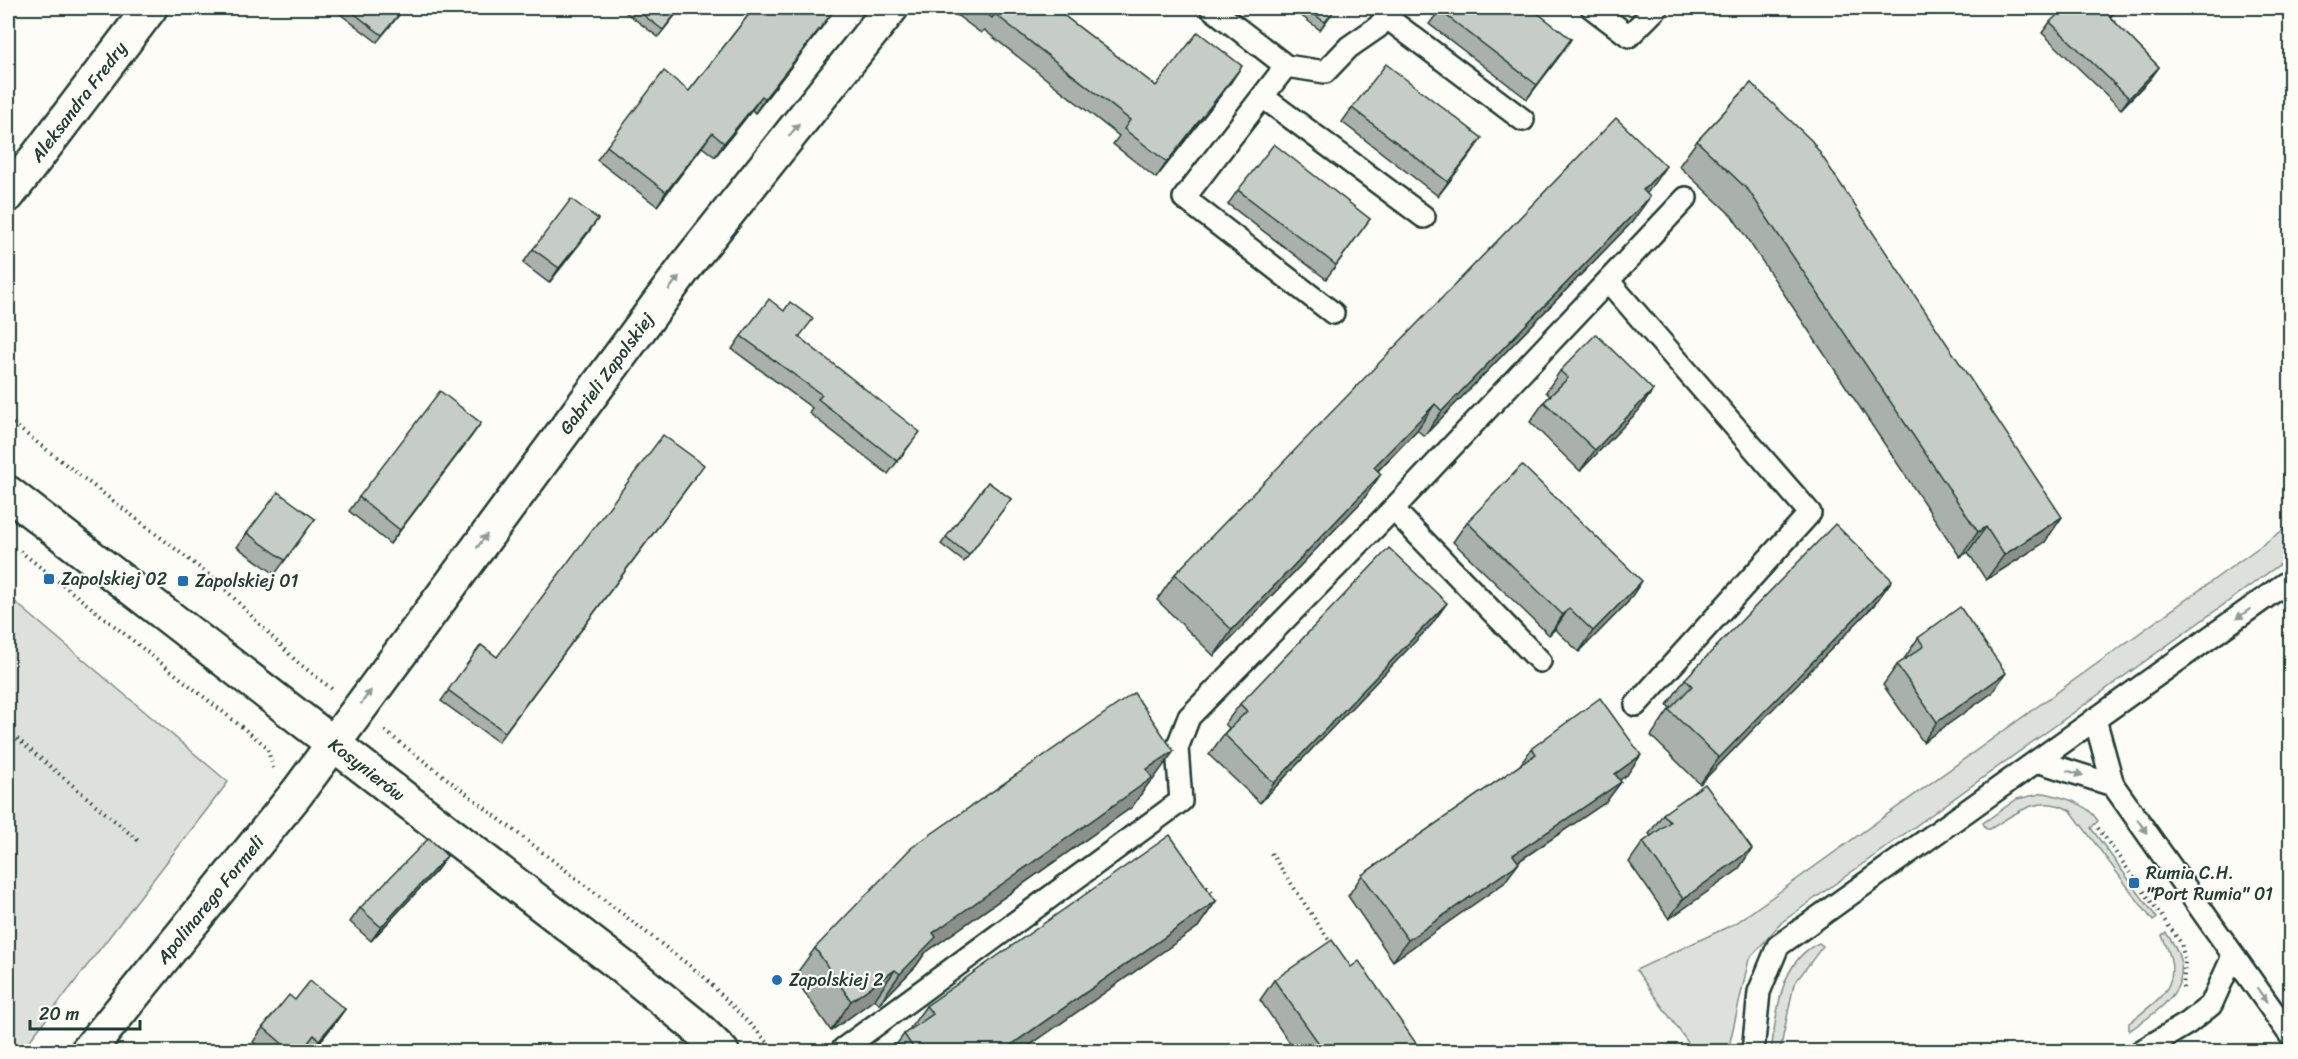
<svg xmlns="http://www.w3.org/2000/svg" width="2298" height="1059" viewBox="0 0 2298 1059" font-family="Sriracha,sans-serif">
<rect width="100%" height="100%" fill="#fdfcf7"/>
<filter id="ink" filterUnits="userSpaceOnUse"><feTurbulence type="fractalNoise" baseFrequency=".0167" numOctaves="2"/><feDisplacementMap in="SourceGraphic" scale="12" xChannelSelector="R" yChannelSelector="G"/><feConvolveMatrix kernelMatrix="1 2 1 2 8 2 1 2 1" color-interpolation-filters="sRGB"/></filter>
<g filter="url(#ink)">
<g fill="#dde0db" stroke="#7e8e88" stroke-width="1.5">
<path d="M 2290,525 L 2290,557 L 1782,922 L 1749,959 L 1728,1051 L 1694,1051 L 1636,970 L 1736,923 Z"/>
<path d="M 8,596 L 228,782 L 21,1052 L 8,1051 Z"/>
<path d="M 2044,793 C 2065,798 2086,802 2098,821 L 2091,828 L 2157,918 L 2153,921 L 2071,811 C 2041,793 2017,812 1990,829 L 1986,829 L 1983,823 L 2017,799 Z"/>
<path d="M 2166,933 C 2203,981 2167,1005 2129,1031 L 2129,1023 C 2166,994 2185,983 2162,936 Z"/>
<path d="M 1819,943 L 1823,946 L 1794,984 L 1780,1051 L 1771,1051 C 1777,1014 1779,961 1819,943 Z"/>
</g>
<g fill="none" stroke-linecap="round" stroke-linejoin="round">
<g stroke="#1f3d34" stroke-width="26">
<g id="lane">
<path d="M 1211,8 L 1286,66 L 1325,72 L 1349,47 L 1378,27 L 1393,8"/>
<path d="M 1592,8 L 1629,36 L 1657,8"/>
<path d="M 1386,17 L 1523,120"/>
<path d="M 1286,66 L 1184,198 L 1333,313"/>
<path d="M 1263,97 L 1424,217"/>
<path d="M 1609,282 L 1810,513 L 1636,705"/>
<path d="M 1393,509 L 1540,661"/>
<path d="M 2095,719 L 2113,785 L 2290,1035"/>
<path d="M 2037,761 L 2113,785"/>
<path d="M 843,1049 L 1181,801 L 1177,748 L 1189,717 L 1393,509 L 1686,198"/>
<path d="M 1753,1052 L 1759,992 L 1778,946 L 2290,580"/>
<path d="M 2140,1052 L 2188,1023 L 2211,1005 L 2233,956"/>
</g>
</g>
<g stroke="#1f3d34" stroke-width="38">
<g id="street">
<path id="s1" d="M 8,195 L 150,8"/>
<path id="s2" d="M 87,1052 L 297,793 L 692,258 L 891,8"/>
</g>
</g>
<g stroke="#1f3d34" stroke-width="38">
<g id="secondary">
<path id="s3" d="M 8,493 L 624,968 L 693,1024 L 722,1052"/>
</g>
</g>
<g stroke="#1f3d34" stroke-width="4" stroke-dasharray="1.5 4.5" stroke-linecap="butt">
<path d="M 8,420 L 217,581 L 296,661 L 332,689"/>
<path d="M 20,551 L 267,747 L 273,768"/>
<path d="M 8,731 L 141,843"/>
<path d="M 385,731 L 703,976 L 777,1052"/>
<path d="M 2098,828 L 2181,943 L 2185,961 L 2183,988"/>
<path d="M 1271,853 L 1332,945"/>
<path d="M 1202,883 L 1215,894"/>
</g>
<use href="#lane" stroke="#fdfcf7" stroke-width="21"/>
<use href="#street" stroke="#fdfcf7" stroke-width="33"/>
<use href="#secondary" stroke="#fdfcf7" stroke-width="33"/>
</g>
<g fill="#aab0ab" stroke="#1f3d34" stroke-width="1.5">
<path d="M 332,8 L 405,8 L 377,42 Z"/>
<path d="M 620,8 L 681,8 L 658,37 Z"/>
<path d="M 754,8 L 829,8 L 827,10 L 822,27 L 755,113 L 752,110 L 715,157 L 702,147 L 657,206 L 597,160 L 607,146 L 689,91 Z"/>
<path d="M 947,8 L 1054,8 L 1156,86 L 1231,82 L 1156,178 L 1113,144 L 1119,136 L 984,30 L 981,33 Z"/>
<path d="M 1291,8 L 1336,8 L 1320,30 Z"/>
<path d="M 1441,8 L 1571,39 L 1527,99 L 1429,24 Z"/>
<path d="M 2110,17 L 2159,67 L 2151,78 L 2121,109 L 2042,33 L 2050,22 Z"/>
<path d="M 1751,83 L 2045,542 L 1986,580 L 1968,552 L 1960,557 L 1732,216 L 1679,166 L 1697,141 Z"/>
<path d="M 1352,108 L 1472,152 L 1438,196 L 1342,122 Z"/>
<path d="M 1238,190 L 1370,219 L 1326,279 L 1228,204 Z"/>
<path d="M 1647,194 L 1632,222 L 1424,436 L 1417,430 L 1378,471 L 1363,500 L 1214,656 L 1157,600 L 1175,574 Z"/>
<path d="M 588,233 L 549,283 L 523,263 L 533,249 Z"/>
<path d="M 741,336 L 800,337 L 910,445 L 888,474 L 809,413 L 812,408 L 732,349 Z"/>
<path d="M 1560,371 L 1653,390 L 1639,410 L 1580,471 L 1530,422 L 1544,402 L 1550,396 L 1546,392 Z"/>
<path d="M 481,423 L 390,544 L 349,511 L 359,497 Z"/>
<path d="M 696,476 L 498,742 L 441,701 L 481,645 L 497,657 Z"/>
<path d="M 988,482 L 1011,499 L 964,562 L 941,544 Z"/>
<path d="M 315,519 L 275,574 L 237,547 L 247,533 Z"/>
<path d="M 1467,522 L 1628,602 L 1579,652 L 1555,629 L 1549,635 L 1453,542 Z"/>
<path d="M 1892,580 L 1874,605 L 1700,784 L 1651,736 L 1670,708 L 1667,705 L 1685,679 Z"/>
<path d="M 1432,624 L 1260,803 L 1209,755 L 1224,734 L 1229,728 L 1225,724 L 1240,704 Z"/>
<path d="M 1918,638 L 1992,693 L 1923,742 L 1883,685 L 1897,665 L 1904,660 L 1904,659 Z"/>
<path d="M 1532,748 L 1627,775 L 1619,780 L 1621,782 L 1606,802 L 1518,862 L 1504,883 L 1393,961 L 1348,896 L 1362,875 L 1520,765 Z"/>
<path d="M 1153,780 L 1148,784 L 1132,807 L 925,953 L 916,966 L 879,1004 L 875,999 L 831,1031 L 794,977 L 815,948 Z"/>
<path d="M 1663,814 L 1738,870 L 1669,919 L 1629,862 L 1643,842 L 1651,836 L 1649,834 Z"/>
<path d="M 437,870 L 371,941 L 350,922 L 360,908 Z"/>
<path d="M 1216,901 L 1198,927 L 1020,1052 L 891,1052 L 904,1034 L 908,1031 L 926,1006 Z"/>
<path d="M 1351,967 L 1422,1052 L 1296,1052 L 1260,1000 L 1274,980 Z"/>
<path d="M 295,1000 L 345,1009 L 335,1023 L 312,1052 L 306,1052 L 304,1050 L 302,1052 L 265,1052 L 253,1042 L 263,1027 Z"/>
</g>
<g fill="#8b908b" stroke="#1f3d34" stroke-width="1.5">
<path d="M 2116,8 L 2119,8 L 2101,27 L 2109,16 Z"/>
<path d="M 832,13 L 822,27 L 755,113 L 765,98 Z"/>
<path d="M 1571,39 L 1562,53 L 1527,99 L 1537,85 Z"/>
<path d="M 1242,66 L 1231,82 L 1156,178 L 1167,162 Z"/>
<path d="M 2159,67 L 2151,78 L 2121,109 L 2129,98 Z"/>
<path d="M 762,96 L 752,110 L 715,157 L 724,143 Z"/>
<path d="M 712,133 L 702,147 L 657,206 L 666,192 Z"/>
<path d="M 1482,138 L 1472,152 L 1438,196 L 1448,182 Z"/>
<path d="M 1666,166 L 1648,192 L 1625,216 L 1643,190 Z"/>
<path d="M 1650,197 L 1632,222 L 1424,436 L 1442,411 Z"/>
<path d="M 598,219 L 588,233 L 549,283 L 559,268 Z"/>
<path d="M 1653,390 L 1639,410 L 1580,471 L 1595,450 Z"/>
<path d="M 1435,404 L 1417,430 L 1356,493 L 1374,467 Z"/>
<path d="M 481,423 L 471,437 L 390,544 L 400,530 Z"/>
<path d="M 1381,474 L 1363,500 L 1214,656 L 1232,630 Z"/>
<path d="M 2062,517 L 2045,542 L 1986,580 L 2004,555 Z"/>
<path d="M 1986,527 L 1968,552 L 1960,557 L 1978,532 Z"/>
<path d="M 1892,580 L 1874,605 L 1700,784 L 1719,758 Z"/>
<path d="M 1642,581 L 1628,602 L 1579,652 L 1593,631 Z"/>
<path d="M 1447,603 L 1432,624 L 1260,803 L 1274,783 Z"/>
<path d="M 1569,608 L 1555,629 L 1549,635 L 1563,615 Z"/>
<path d="M 2006,673 L 1992,693 L 1923,742 L 1937,722 Z"/>
<path d="M 1174,751 L 1153,780 L 1148,784 L 1132,807 L 925,953 L 916,966 L 879,1004 L 900,974 L 933,933 L 1147,769 Z"/>
<path d="M 1641,755 L 1627,775 L 1600,794 L 1615,774 Z"/>
<path d="M 1621,782 L 1606,802 L 1498,875 L 1513,855 Z"/>
<path d="M 1752,849 L 1738,870 L 1669,919 L 1683,899 Z"/>
<path d="M 447,856 L 437,870 L 371,941 L 381,927 Z"/>
<path d="M 1519,863 L 1504,883 L 1393,961 L 1408,940 Z"/>
<path d="M 1216,901 L 1198,927 L 1020,1052 L 1001,1052 Z"/>
<path d="M 895,970 L 875,999 L 831,1031 L 851,1001 Z"/>
<path d="M 345,1009 L 335,1023 L 311,1052 L 319,1040 Z"/>
</g>
<g fill="#c6cdc7" stroke="#1f3d34" stroke-width="1.5">
<path d="M 347,8 L 404,8 L 382,35 Z"/>
<path d="M 634,8 L 680,8 L 663,30 Z"/>
<path d="M 754,8 L 828,8 L 827,9 L 832,13 L 765,98 L 762,96 L 724,143 L 712,133 L 666,192 L 607,146 L 664,71 L 689,91 Z"/>
<path d="M 979,8 L 1054,8 L 1156,86 L 1198,32 L 1242,66 L 1167,162 L 1124,129 L 1130,120 L 995,14 L 992,18 Z"/>
<path d="M 1305,8 L 1336,8 L 1325,22 Z"/>
<path d="M 1441,8 L 1531,8 L 1571,39 L 1537,85 L 1439,10 Z"/>
<path d="M 2064,8 L 2116,8 L 2109,16 L 2159,67 L 2129,98 L 2050,22 Z"/>
<path d="M 1386,64 L 1482,138 L 1448,182 L 1352,108 Z"/>
<path d="M 1751,83 L 1812,141 L 2062,517 L 2004,555 L 1986,527 L 1978,532 L 1749,191 L 1697,141 Z"/>
<path d="M 1616,118 L 1666,166 L 1643,190 L 1650,197 L 1442,411 L 1435,404 L 1374,467 L 1381,474 L 1232,630 L 1175,574 Z"/>
<path d="M 1274,144 L 1370,219 L 1336,265 L 1238,190 Z"/>
<path d="M 571,199 L 598,219 L 559,268 L 533,249 Z"/>
<path d="M 769,299 L 784,311 L 790,302 L 813,319 L 799,337 L 920,432 L 897,461 L 818,399 L 822,395 L 741,336 Z"/>
<path d="M 1596,334 L 1653,390 L 1595,450 L 1544,402 L 1568,378 L 1560,371 Z"/>
<path d="M 440,391 L 481,423 L 400,530 L 359,497 Z"/>
<path d="M 663,435 L 704,465 L 505,732 L 448,690 L 481,645 L 497,657 Z"/>
<path d="M 1522,465 L 1642,581 L 1593,631 L 1569,608 L 1563,615 L 1467,522 Z"/>
<path d="M 988,482 L 1011,499 L 969,555 L 946,537 Z"/>
<path d="M 278,492 L 315,519 L 285,560 L 247,533 Z"/>
<path d="M 1835,524 L 1892,580 L 1719,758 L 1669,710 L 1692,686 L 1685,679 Z"/>
<path d="M 1389,548 L 1447,603 L 1274,783 L 1224,734 L 1247,711 L 1240,704 Z"/>
<path d="M 1960,607 L 2006,673 L 1937,722 L 1897,665 L 1924,646 L 1918,638 Z"/>
<path d="M 1134,693 L 1174,751 L 1147,769 L 1152,778 L 933,933 L 936,937 L 900,974 L 895,970 L 851,1001 L 815,948 L 911,848 Z"/>
<path d="M 1600,698 L 1641,755 L 1615,774 L 1621,782 L 1513,855 L 1519,863 L 1408,940 L 1362,875 L 1536,754 L 1532,748 Z"/>
<path d="M 1705,784 L 1752,849 L 1683,899 L 1643,842 L 1670,822 L 1663,814 Z"/>
<path d="M 1170,835 L 1216,901 L 1001,1052 L 916,1052 L 904,1034 L 933,1014 L 926,1006 Z"/>
<path d="M 429,838 L 447,856 L 381,927 L 360,908 Z"/>
<path d="M 1332,940 L 1351,967 L 1359,961 L 1422,1052 L 1325,1052 L 1274,980 Z"/>
<path d="M 310,981 L 345,1009 L 319,1040 L 314,1035 L 301,1052 L 292,1052 L 263,1027 L 289,995 L 295,1000 Z"/>
</g>
<defs><path id="oneway-solid" d="M-6-.8H1V-3.2L6.5 0L1 3.2V.8H-6Z" transform="scale(1.5)"/></defs>
<g fill="#8e9c96">
<use href="#oneway-solid" transform="translate(794 130) rotate(-52)"/>
<use href="#oneway-solid" transform="translate(674 283) rotate(-53)"/>
<use href="#oneway-solid" transform="translate(482 541) rotate(-53)"/>
<use href="#oneway-solid" transform="translate(2243 614) rotate(145)"/>
<use href="#oneway-solid" transform="translate(366 697) rotate(-53)"/>
<use href="#oneway-solid" transform="translate(2075 773) rotate(17)"/>
<use href="#oneway-solid" transform="translate(2142 826) rotate(55)"/>
<use href="#oneway-solid" transform="translate(2262 995) rotate(54)"/>
</g>
</g>
<g fill="#1f6fb2" stroke="#fdfcf7" stroke-width="2">
<rect x="43" y="573" width="12" height="12" rx="3"/>
<rect x="177" y="575" width="12" height="12" rx="3"/>
<rect x="2128" y="877" width="12" height="12" rx="3"/>
<circle cx="777" cy="980" r="6"/>
</g>
<g text-anchor="middle" stroke-width="4.5" stroke-linejoin="round" paint-order="stroke">
<g font-size="18" fill="#1f3d34" stroke="#fdfcf7">
<text dy="6" stroke="none"><textPath href="#s1" startOffset="117">Aleksandra Fredry</textPath></text>
<text dy="6" stroke="none"><textPath href="#s2" startOffset="855">Gabrieli Zapolskiej</textPath></text>
<text dy="6" stroke="none"><textPath href="#s3" startOffset="453">Kosynierów</textPath></text>
<text dy="6" stroke="none"><textPath href="#s2" startOffset="196">Apolinarego Formeli</textPath></text>
</g>
<g font-size="18" fill="#1f3d34" stroke="#fdfcf7" text-anchor="start">
<text x="61" y="585">Zapolskiej 02</text>
<text x="195" y="587">Zapolskiej 01</text>
<text x="2146" y="879">Rumia C.H.<tspan x="2146" dy="21">"Port Rumia" 01</tspan></text>
<text x="789" y="986">Zapolskiej 2</text>
</g>
</g>
<rect width="2298" height="1059" fill="none" stroke="#fdfcf7" stroke-width="30"/>
<rect x="15" y="15" width="2268" height="1029" fill="none" stroke="#1f3d34" stroke-width="2" filter="url(#ink)"/>
<path d="M30 1020v9h110v-9" fill="none" stroke="#1f3d34" stroke-width="3"/>
<text x="39" y="1020" font-size="18" fill="#1f3d34" stroke="#fdfcf7" stroke-width="4.5" paint-order="stroke">20 m</text>
</svg>
